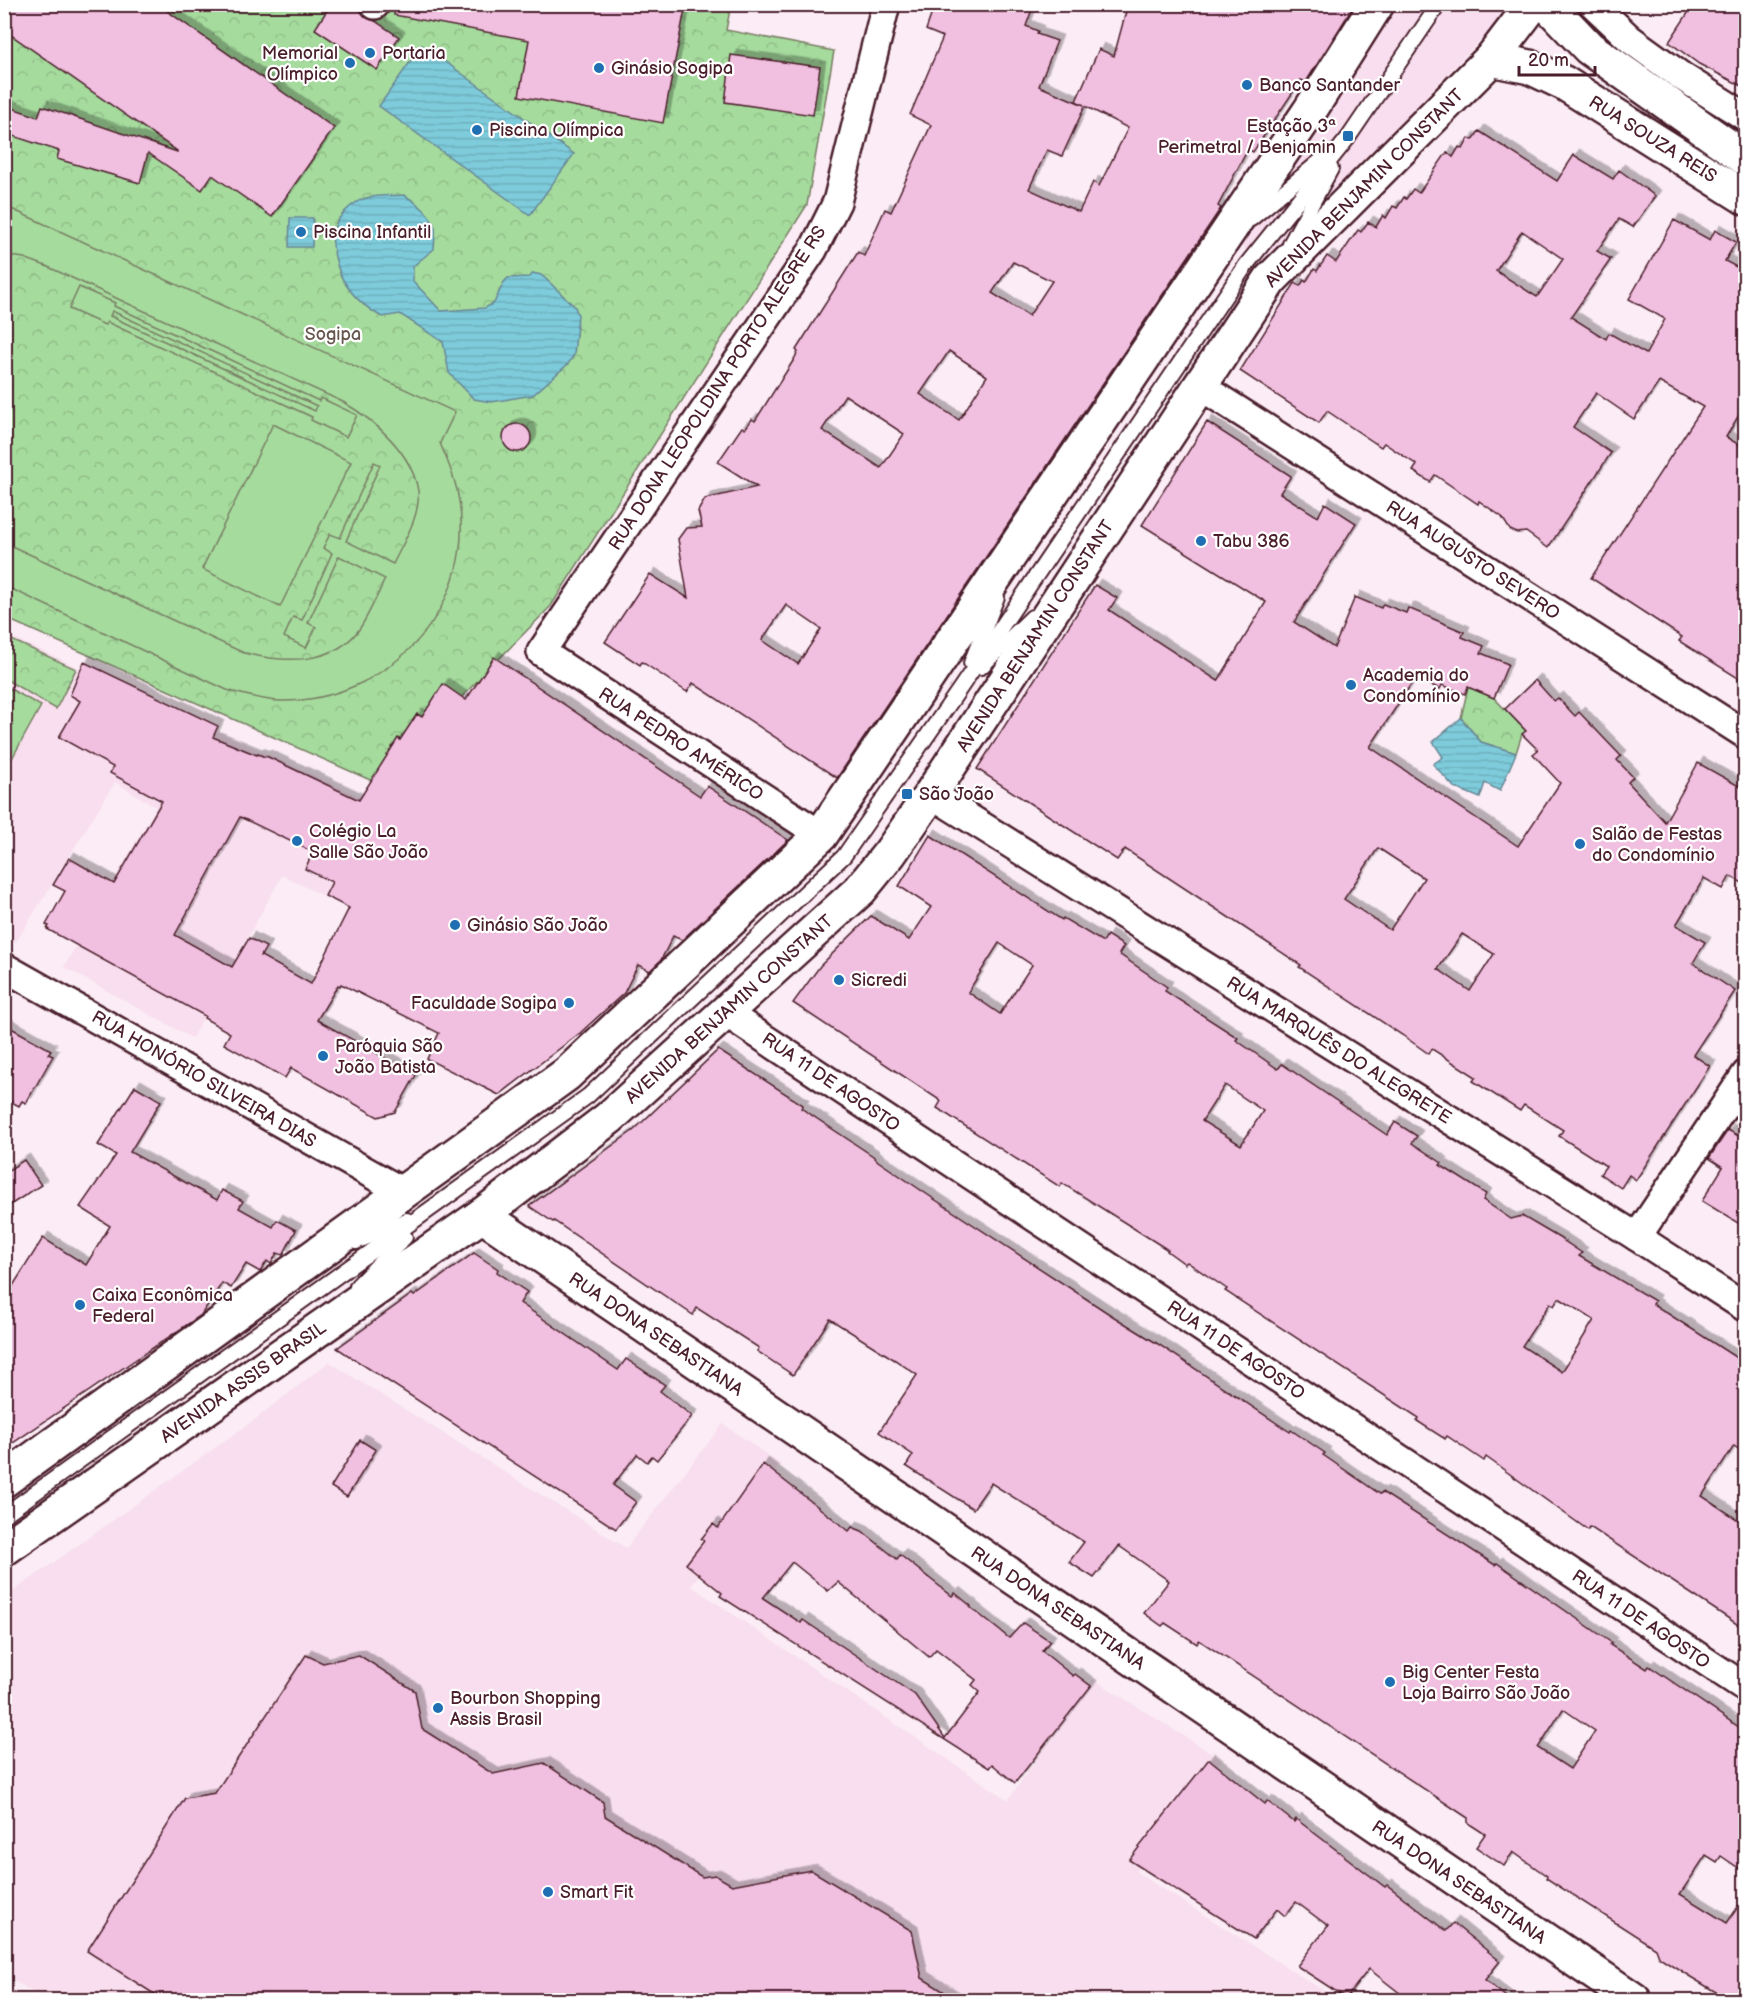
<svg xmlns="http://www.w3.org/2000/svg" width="1750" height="2005" viewBox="0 0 1750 2005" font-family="'Balsamiq Sans',sans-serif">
<defs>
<pattern id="forest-crowns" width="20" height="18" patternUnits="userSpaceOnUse" patternTransform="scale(1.5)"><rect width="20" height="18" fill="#a5db9d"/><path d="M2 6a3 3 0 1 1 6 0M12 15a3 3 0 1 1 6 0" fill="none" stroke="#90bc87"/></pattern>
<pattern id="water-rules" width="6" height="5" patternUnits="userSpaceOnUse" patternTransform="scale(1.5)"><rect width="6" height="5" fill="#7dcbdb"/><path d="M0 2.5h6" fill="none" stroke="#6eaebc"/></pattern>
<filter id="shadow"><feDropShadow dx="5.5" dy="-5.5" stdDeviation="0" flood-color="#0004"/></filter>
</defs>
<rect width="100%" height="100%" fill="#fbecf5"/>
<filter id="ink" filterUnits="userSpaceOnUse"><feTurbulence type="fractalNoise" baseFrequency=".0167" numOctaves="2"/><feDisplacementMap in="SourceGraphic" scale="12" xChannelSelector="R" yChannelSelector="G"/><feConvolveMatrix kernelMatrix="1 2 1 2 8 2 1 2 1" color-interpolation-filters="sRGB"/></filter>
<g filter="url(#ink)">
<g fill="#f8deee">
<path d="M 1394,5 L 1506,5 L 1492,28 L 1264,263 L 1239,245 Z"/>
<path d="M 5,634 L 575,895 L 524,998 L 282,875 L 192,1038 L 64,967 L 156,807 L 115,782 L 16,942 L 5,936 Z"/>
<path d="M 329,1362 L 626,1548 L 723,1424 L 780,1464 L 691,1586 L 1008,1800 L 1093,1679 L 1222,1760 L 1136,1872 L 1338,2000 L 46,2000 L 5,1975 L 4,1598 L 257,1418 Z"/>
</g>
<g fill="url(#forest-crowns)" stroke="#787d64" stroke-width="1.5">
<path d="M 5,5 L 731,5 L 726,30 L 834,51 L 807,205 L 551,606 L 377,783 L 5,618 Z"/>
<path d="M 5,637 L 76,669 L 56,709 L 5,679 Z"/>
<path d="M 1468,687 L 1494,698 L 1526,731 L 1522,734 L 1516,753 L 1481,742 L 1461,718 Z"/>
</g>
<g fill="#a5db9d" stroke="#787d64" stroke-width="1.5" fill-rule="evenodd">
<path d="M 5,206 L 455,412 L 440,443 C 447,459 453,474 457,490 C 482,602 392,702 280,701 C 262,700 244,695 227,690 L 5,586 L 5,543 L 244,653 C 284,663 337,666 362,625 C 371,610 378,594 385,579 L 339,556 L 308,623 L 316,627 L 306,648 L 284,637 L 293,617 L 302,620 L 332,553 L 323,548 L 330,534 L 340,538 L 374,462 L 380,465 L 346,541 L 393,564 C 403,543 421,515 418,491 C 412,452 374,420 343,402 L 46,266 L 24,258 L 5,255 Z"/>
<path d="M 79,287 L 115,303 L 114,306 L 319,401 L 321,398 L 357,415 L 346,437 L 311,420 L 312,417 L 107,322 L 105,325 L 69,309 ZM 112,311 L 317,406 L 315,411 L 110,316 Z"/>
<path d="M 273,424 L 351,462 L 280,607 L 202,569 Z"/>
<path d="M 5,686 L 41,706 L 5,771 Z"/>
</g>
<g fill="url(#water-rules)" stroke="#698695" stroke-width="1.5">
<path d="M 422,45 L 574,154 L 530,215 L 379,106 Z"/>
<path d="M 404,195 C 415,201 432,214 435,228 C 436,234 434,243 434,249 L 413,266 L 413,281 L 441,311 L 485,308 L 494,303 L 504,282 L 508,278 L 530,277 L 533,273 L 541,275 L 547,280 L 575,307 L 578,315 L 574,355 L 568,364 L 533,395 L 491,402 L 474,399 L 449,373 L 443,342 L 400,314 L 382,317 C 368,309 354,298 345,283 C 338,273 331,246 333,234 C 334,219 352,202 366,198 C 378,195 392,196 404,195 Z"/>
<path d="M 290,218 L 313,218 L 312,247 L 289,247 Z"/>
<path d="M 1461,718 L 1481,742 L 1516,753 L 1500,791 L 1485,783 L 1480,798 L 1454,787 L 1433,764 L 1443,757 L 1433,742 Z"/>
</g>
<g fill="#f1bfdf" stroke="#4a1f2b" stroke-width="1.5" fill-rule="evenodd" filter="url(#shadow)">
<path d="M 4,4 L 157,4 L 334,128 L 272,217 L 212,175 L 202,190 L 148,153 L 140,183 L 57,159 L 59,151 L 4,133 L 4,105 L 38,117 L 42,106 L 177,152 L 177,151 L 4,30 Z"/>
<path d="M 331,4 L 351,4 L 361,11 L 367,18 L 375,21 L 399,37 L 377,70 L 315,29 Z"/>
<path d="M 395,4 L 686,4 L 663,123 L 519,96 L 529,40 L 394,15 Z"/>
<path d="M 935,4 L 1034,4 L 1026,26 L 1038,31 L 1037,34 L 1057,41 L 1039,86 L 1084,105 L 1076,101 L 1099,49 L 1114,56 L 1128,4 L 1355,4 L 1306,82 L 1301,80 L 1253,152 L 1248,149 L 1218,206 L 1221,208 L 837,778 L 693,683 L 687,692 L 642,662 L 640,665 L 605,642 L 650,574 L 688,598 L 678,539 L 686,528 L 702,527 L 698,511 L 705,499 L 757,487 L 718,462 L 742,427 L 745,429 L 752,419 L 755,421 L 793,361 L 798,352 L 796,350 L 858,252 L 864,256 L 885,209 L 891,212 L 931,125 L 910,115 L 943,37 L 926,30 ZM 1085,106 L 1128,128 L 1099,186 L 1093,182 L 1079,212 L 1029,189 L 1047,150 L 1062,156 ZM 1013,262 L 1052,281 L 1029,316 L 992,293 ZM 949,351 L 987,376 L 959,420 L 920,394 ZM 845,395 L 904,434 L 881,468 L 822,430 ZM 786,605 L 821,629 L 798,664 L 762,640 Z"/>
<path d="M 1694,4 L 1746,4 L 1746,88 L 1699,64 L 1669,42 Z"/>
<path d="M 731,55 L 820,67 L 813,115 L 725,102 Z"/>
<path d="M 1479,131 L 1557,181 L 1574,155 L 1613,179 L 1619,170 L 1655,196 L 1633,227 L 1619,219 L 1597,251 L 1611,259 L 1571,317 L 1606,339 L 1609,333 L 1646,354 L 1665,319 L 1629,299 L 1674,220 L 1710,240 L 1715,230 L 1736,242 L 1725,261 L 1746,272 L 1746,403 L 1726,437 L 1746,449 L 1746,683 L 1679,641 L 1682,637 L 1591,578 L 1703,407 L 1659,382 L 1634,419 L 1596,393 L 1573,427 L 1611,453 L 1548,548 L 1526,532 L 1517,533 L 1510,530 L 1502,517 L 1479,501 L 1478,504 L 1435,475 L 1430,482 L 1413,471 L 1417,465 L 1384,443 L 1381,447 L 1327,411 L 1319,423 L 1240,371 L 1295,283 L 1300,286 L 1304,280 L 1306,282 L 1314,269 L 1317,271 L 1327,256 L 1336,262 L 1358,230 L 1361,232 L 1368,222 L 1376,227 L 1383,215 L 1386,218 L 1393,206 L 1397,208 L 1404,197 L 1406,199 L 1413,189 L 1419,193 L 1447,152 L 1453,157 L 1459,147 L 1463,149 L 1469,138 L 1473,140 ZM 1522,231 L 1563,259 L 1537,297 L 1496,271 Z"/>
<path d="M 1207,422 L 1291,476 L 1280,493 L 1318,517 L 1325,503 L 1356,523 L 1294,622 L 1334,648 L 1355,597 L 1381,608 L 1383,604 L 1406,613 L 1408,608 L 1464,632 L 1462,637 L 1484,646 L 1481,653 L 1508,664 L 1494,698 L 1468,687 L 1465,694 L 1442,685 L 1440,689 L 1415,678 L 1370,747 L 1518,846 L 1560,783 L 1533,754 L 1538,750 L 1522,734 L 1526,731 L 1505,709 L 1535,680 L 1554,701 L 1558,698 L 1575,716 L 1579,712 L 1621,756 L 1617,760 L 1633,777 L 1628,782 L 1665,822 L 1698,763 L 1746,790 L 1746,885 L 1730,876 L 1723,889 L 1704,878 L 1676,925 L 1705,942 L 1693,963 L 1735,991 L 1693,1055 L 1710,1066 L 1636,1180 L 1629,1175 L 1621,1188 L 1600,1174 L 1606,1166 L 1559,1136 L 1563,1130 L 1524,1105 L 1520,1111 L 1473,1081 L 1476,1077 L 1432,1049 L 1429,1054 L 1402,1035 L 1299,967 L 1301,965 L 1125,849 L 1117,860 L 977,769 L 1095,585 L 1117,598 L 1109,610 L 1218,681 L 1266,602 L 1142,525 ZM 1378,848 L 1424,878 L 1390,930 L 1344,899 ZM 1462,934 L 1494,954 L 1470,991 L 1438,969 Z"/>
<circle cx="517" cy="438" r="14"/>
<path d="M 494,657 L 700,796 L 707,786 L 788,840 L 682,940 L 673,936 L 661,960 L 650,971 L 638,965 L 624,993 L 580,1033 L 499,1095 L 427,1059 L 439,1033 L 341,984 L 340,986 L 338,985 L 317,1020 L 416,1075 L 395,1112 L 378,1117 L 291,1068 L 285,1078 L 224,1044 L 230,1033 L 204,1018 L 205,1016 L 47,929 L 49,926 L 46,925 L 65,891 L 53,885 L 69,858 L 114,884 L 162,801 L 110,773 L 113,767 L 59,737 L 80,701 L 70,695 L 84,662 L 218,726 L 213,737 L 257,755 L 258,754 L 265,757 L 266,756 L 359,800 L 398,738 L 400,740 L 417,714 L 422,717 L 443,684 L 466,700 ZM 240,817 L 313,852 L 305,869 L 332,882 L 325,896 L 349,908 L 311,984 L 261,956 L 266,947 L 249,938 L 232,967 L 175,935 Z"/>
<path d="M 930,835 L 1062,920 L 1063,918 L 1103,942 L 1107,935 L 1124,946 L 1119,954 L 1167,987 L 1165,991 L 1238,1038 L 1236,1040 L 1278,1069 L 1282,1064 L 1387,1135 L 1395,1122 L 1417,1136 L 1412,1143 L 1442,1163 L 1440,1165 L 1486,1194 L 1483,1200 L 1511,1219 L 1522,1216 L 1561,1239 L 1582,1253 L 1579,1256 L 1655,1301 L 1653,1304 L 1746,1364 L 1746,1454 L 1734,1446 L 1702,1496 L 1746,1525 L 1746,1569 L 1741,1576 L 1746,1579 L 1746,1630 L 1590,1527 L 1588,1530 L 1486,1457 L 1484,1461 L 1447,1436 L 1445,1439 L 1417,1421 L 1419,1418 L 1225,1291 L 1227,1289 L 1187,1262 L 1185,1264 L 1167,1251 L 1168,1250 L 1062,1183 L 1060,1187 L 937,1108 L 941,1101 L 793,1003 L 820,966 L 871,916 L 909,940 L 931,907 L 899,886 ZM 999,943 L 1032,965 L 1000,1014 L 968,992 ZM 1225,1085 L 1263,1111 L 1241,1145 L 1202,1121 ZM 1559,1298 L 1594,1320 L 1562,1372 L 1522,1346 L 1550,1303 L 1554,1306 Z"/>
<path d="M 4,1024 L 51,1050 L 48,1054 L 53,1056 L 26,1103 L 22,1101 L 19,1106 L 4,1098 Z"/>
<path d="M 718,1050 L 803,1105 L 801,1108 L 873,1156 L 878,1161 L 931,1197 L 1111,1315 L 1158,1344 L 1290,1432 L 1291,1430 L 1325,1453 L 1323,1455 L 1380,1494 L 1382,1492 L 1495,1565 L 1497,1563 L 1612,1643 L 1610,1645 L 1647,1669 L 1649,1666 L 1746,1732 L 1746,1873 L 1721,1856 L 1717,1862 L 1706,1855 L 1680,1894 L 1727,1923 L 1746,1895 L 1746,2001 L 1731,2001 L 1689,1976 L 1658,1956 L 1655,1948 L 1546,1878 L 1547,1876 L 1513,1852 L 1504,1866 L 1476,1847 L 1485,1834 L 1468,1823 L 1468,1818 L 1199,1640 L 1197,1644 L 1165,1623 L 1162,1626 L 1144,1613 L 1169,1581 L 1119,1546 L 1094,1578 L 1069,1562 L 1084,1542 L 991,1483 L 973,1509 L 906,1466 L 913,1455 L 879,1432 L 917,1375 L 895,1360 L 830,1319 L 793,1375 L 757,1351 L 759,1348 L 697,1308 L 693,1315 L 554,1221 L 553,1222 L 529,1206 L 634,1130 ZM 1563,1709 L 1595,1731 L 1570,1769 L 1538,1748 Z"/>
<path d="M 135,1086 L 161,1101 L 130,1152 L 217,1200 L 222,1190 L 243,1201 L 239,1208 L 273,1227 L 277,1220 L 296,1230 L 283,1255 L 277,1253 L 271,1264 L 267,1261 L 260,1272 L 246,1264 L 231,1288 L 222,1283 L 201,1315 L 4,1449 L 4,1300 L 43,1238 L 86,1265 L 110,1226 L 80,1207 L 116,1155 L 98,1145 Z"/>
<path d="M 1728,1130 L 1742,1138 L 1746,1132 L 1746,1228 L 1702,1201 L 1723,1167 L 1709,1158 Z"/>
<path d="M 24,1160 L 41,1185 L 4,1209 L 4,1173 Z"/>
<path d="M 474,1253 L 498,1269 L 497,1272 L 527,1292 L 520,1303 L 618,1370 L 626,1359 L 665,1385 L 660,1391 L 692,1416 L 657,1460 L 652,1456 L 647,1462 L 637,1454 L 613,1485 L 636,1502 L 616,1529 L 337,1348 L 412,1294 L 414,1296 Z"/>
<path d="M 360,1440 L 376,1450 L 347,1497 L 331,1487 Z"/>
<path d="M 763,1464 L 849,1531 L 852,1527 L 862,1531 L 897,1559 L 900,1555 L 952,1596 L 955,1593 L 971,1606 L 970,1607 L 1009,1638 L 1023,1623 L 1050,1641 L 1042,1651 L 1073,1676 L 1075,1674 L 1091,1686 L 1015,1783 L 992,1764 L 989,1768 L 720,1596 L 722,1593 L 686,1564 L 704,1541 L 701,1539 L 713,1524 L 718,1528 ZM 792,1562 L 828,1591 L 838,1582 L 929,1657 L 936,1649 L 976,1680 L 972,1685 L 980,1692 L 945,1738 L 915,1695 L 803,1620 L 801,1623 L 763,1598 Z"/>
<path d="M 306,1655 L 323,1663 L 359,1655 L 415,1691 L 422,1729 L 493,1774 L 544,1763 L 603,1802 L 605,1816 L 702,1877 L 715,1875 L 732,1885 L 811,1870 L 912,1931 L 922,1978 L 959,2001 L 165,2001 L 87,1951 L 185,1798 L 215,1793 Z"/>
<path d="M 1209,1759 L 1265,1804 L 1267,1801 L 1294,1822 L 1296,1819 L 1385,1887 L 1387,1885 L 1446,1931 L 1453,1923 L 1500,1961 L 1485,1980 L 1511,2001 L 1410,2001 L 1369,1969 L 1346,1998 L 1297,1966 L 1328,1926 L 1296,1902 L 1285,1916 L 1277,1909 L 1254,1939 L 1129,1860 Z"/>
</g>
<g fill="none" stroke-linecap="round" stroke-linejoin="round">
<g stroke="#4a1f2b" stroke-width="18">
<g id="service">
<path d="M 1251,219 L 1326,156"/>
<path d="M 1290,244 L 1331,169"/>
<path d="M 971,663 L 997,597"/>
<path d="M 981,667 L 1032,617"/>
<path d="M 356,1242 L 407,1220"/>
<path d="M 357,1286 L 405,1237"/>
<path d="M 4,1515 L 588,1096 L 844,856 L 961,687 L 1246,265 L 1348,138 L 1439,4"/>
</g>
</g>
<g stroke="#4a1f2b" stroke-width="32">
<g id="minor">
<path d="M 1593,4 L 1630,39 L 1681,76 L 1746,117"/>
<path d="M 375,5 L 375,4"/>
<path d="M 1200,386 L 1746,735"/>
<path d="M 931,794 L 1637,1237 L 1746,1308"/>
<path d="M 821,835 L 541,652 L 813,250 L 837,202 L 886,4"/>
<path d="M 4,967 L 403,1192"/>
<path d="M 726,1013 L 1746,1688"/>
<path d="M 1637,1237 L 1746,1074"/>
</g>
</g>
<g stroke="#4a1f2b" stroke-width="38">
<path id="tertiary" d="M 482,1215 L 1634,2000"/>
</g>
<g stroke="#4a1f2b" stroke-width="38">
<g id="secondary">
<path d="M 1491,59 L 1530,67 L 1564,83 L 1746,198"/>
<path d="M 4,1480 L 567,1074 L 821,835 L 1309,112 L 1377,4"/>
<path d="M 4,1549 L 482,1215 L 609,1118 L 860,890 L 890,853 L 931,794 L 1270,280 L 1491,59 L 1533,4"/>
</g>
</g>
<g stroke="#4a1f2b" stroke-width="38">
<path id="primary" d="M 1547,4 L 1589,48 L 1746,159"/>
</g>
<use href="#service" stroke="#fff" stroke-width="14"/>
<use href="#minor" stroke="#fff" stroke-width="27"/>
<use href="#tertiary" stroke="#fff" stroke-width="33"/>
<use href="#secondary" stroke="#fff" stroke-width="33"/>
<use href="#primary" stroke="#fff" stroke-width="33"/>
</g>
</g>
<g fill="#1f6fb2" stroke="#fff" stroke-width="2">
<circle cx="370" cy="53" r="6"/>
<circle cx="350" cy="63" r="6"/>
<circle cx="599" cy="68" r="6"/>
<circle cx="1247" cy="85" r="6"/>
<circle cx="477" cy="130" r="6"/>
<rect x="1342" y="130" width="12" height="12" rx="3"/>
<circle cx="301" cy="232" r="6"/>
<circle cx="1201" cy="541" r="6"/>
<circle cx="1351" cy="685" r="6"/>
<rect x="901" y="788" width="12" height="12" rx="3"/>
<circle cx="297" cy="841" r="6"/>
<circle cx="1580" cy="844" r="6"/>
<circle cx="455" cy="925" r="6"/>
<circle cx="839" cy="980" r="6"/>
<circle cx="569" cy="1003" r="6"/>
<circle cx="323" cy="1056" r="6"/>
<circle cx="80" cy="1305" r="6"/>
<circle cx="1390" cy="1682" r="6"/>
<circle cx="438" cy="1708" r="6"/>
<circle cx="548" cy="1892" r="6"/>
</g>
<g text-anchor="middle" stroke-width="4.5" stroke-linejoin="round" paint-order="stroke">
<g font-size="18" fill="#4a1f2b" stroke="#fff" text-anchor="start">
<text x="338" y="59" text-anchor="end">Memorial<tspan x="338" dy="21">Olímpico</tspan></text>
<text x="382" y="59">Portaria</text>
<text x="611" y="74">Ginásio Sogipa</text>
<text x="1259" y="91">Banco Santander</text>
<text x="1336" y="132" text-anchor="end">Estação 3ª<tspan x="1336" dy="21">Perimetral / Benjamin</tspan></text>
<text x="489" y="136">Piscina Olímpica</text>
<text x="313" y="238">Piscina Infantil</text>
<text x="1213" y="547">Tabu 386</text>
<text x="1363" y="681">Academia do<tspan x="1363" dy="21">Condomínio</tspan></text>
<text x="919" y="800">São João</text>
<text x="309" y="837">Colégio La<tspan x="309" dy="21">Salle São João</tspan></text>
<text x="1592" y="840">Salão de Festas<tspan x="1592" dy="21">do Condomínio</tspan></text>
<text x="467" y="931">Ginásio São João</text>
<text x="851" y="986">Sicredi</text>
<text x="557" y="1009" text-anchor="end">Faculdade Sogipa</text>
<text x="335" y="1052">Paróquia São<tspan x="335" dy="21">João Batista</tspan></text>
<text x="92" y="1301">Caixa Econômica<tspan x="92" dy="21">Federal</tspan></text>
<text x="1402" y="1678">Big Center Festa<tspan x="1402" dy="21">Loja Bairro São João</tspan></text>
<text x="450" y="1704">Bourbon Shopping<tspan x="450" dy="21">Assis Brasil</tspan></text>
<text x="560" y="1898">Smart Fit</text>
</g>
<g font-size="18" fill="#4a1f2b" stroke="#fff">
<text transform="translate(1653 139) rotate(32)" y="6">RUA SOUZA REIS</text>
<text transform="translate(1364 188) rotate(-45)" y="6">AVENIDA BENJAMIN CONSTANT</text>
<text transform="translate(717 388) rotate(-57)" y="6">RUA DONA LEOPOLDINA PORTO ALEGRE RS</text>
<text transform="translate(1473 560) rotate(33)" y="6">RUA AUGUSTO SEVERO</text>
<text transform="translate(1035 636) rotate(-57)" y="6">AVENIDA BENJAMIN CONSTANT</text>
<text transform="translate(681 744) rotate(33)" y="6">RUA PEDRO AMÉRICO</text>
<text transform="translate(729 1009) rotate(-42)" y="6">AVENIDA BENJAMIN CONSTANT</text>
<text transform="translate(1339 1050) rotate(32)" y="6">RUA MARQUÊS DO ALEGRETE</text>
<text transform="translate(204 1079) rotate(30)" y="6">RUA HONÓRIO SILVEIRA DIAS</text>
<text transform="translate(831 1082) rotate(34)" y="6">RUA 11 DE AGOSTO</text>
<text transform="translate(656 1334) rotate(34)" y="6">RUA DONA SEBASTIANA</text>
<text transform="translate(1236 1350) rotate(34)" y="6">RUA 11 DE AGOSTO</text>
<text transform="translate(243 1382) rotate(-35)" y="6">AVENIDA ASSIS BRASIL</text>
<text transform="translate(1058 1608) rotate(34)" y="6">RUA DONA SEBASTIANA</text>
<text transform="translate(1641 1619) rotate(34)" y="6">RUA 11 DE AGOSTO</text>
<text transform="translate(1459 1882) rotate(34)" y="6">RUA DONA SEBASTIANA</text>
</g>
<g font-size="18" fill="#65574d" stroke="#fff">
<text x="333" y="340">Sogipa</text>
</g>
</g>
<rect width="1750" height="2005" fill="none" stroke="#fff" stroke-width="24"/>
<rect x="12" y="12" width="1726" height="1981" fill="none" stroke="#4a1f2b" stroke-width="2" filter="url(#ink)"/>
<path d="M1519 66v9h76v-9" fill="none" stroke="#4a1f2b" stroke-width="3"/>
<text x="1528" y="66" font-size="18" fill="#4a1f2b" stroke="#ffffff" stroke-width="4.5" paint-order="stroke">20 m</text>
</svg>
